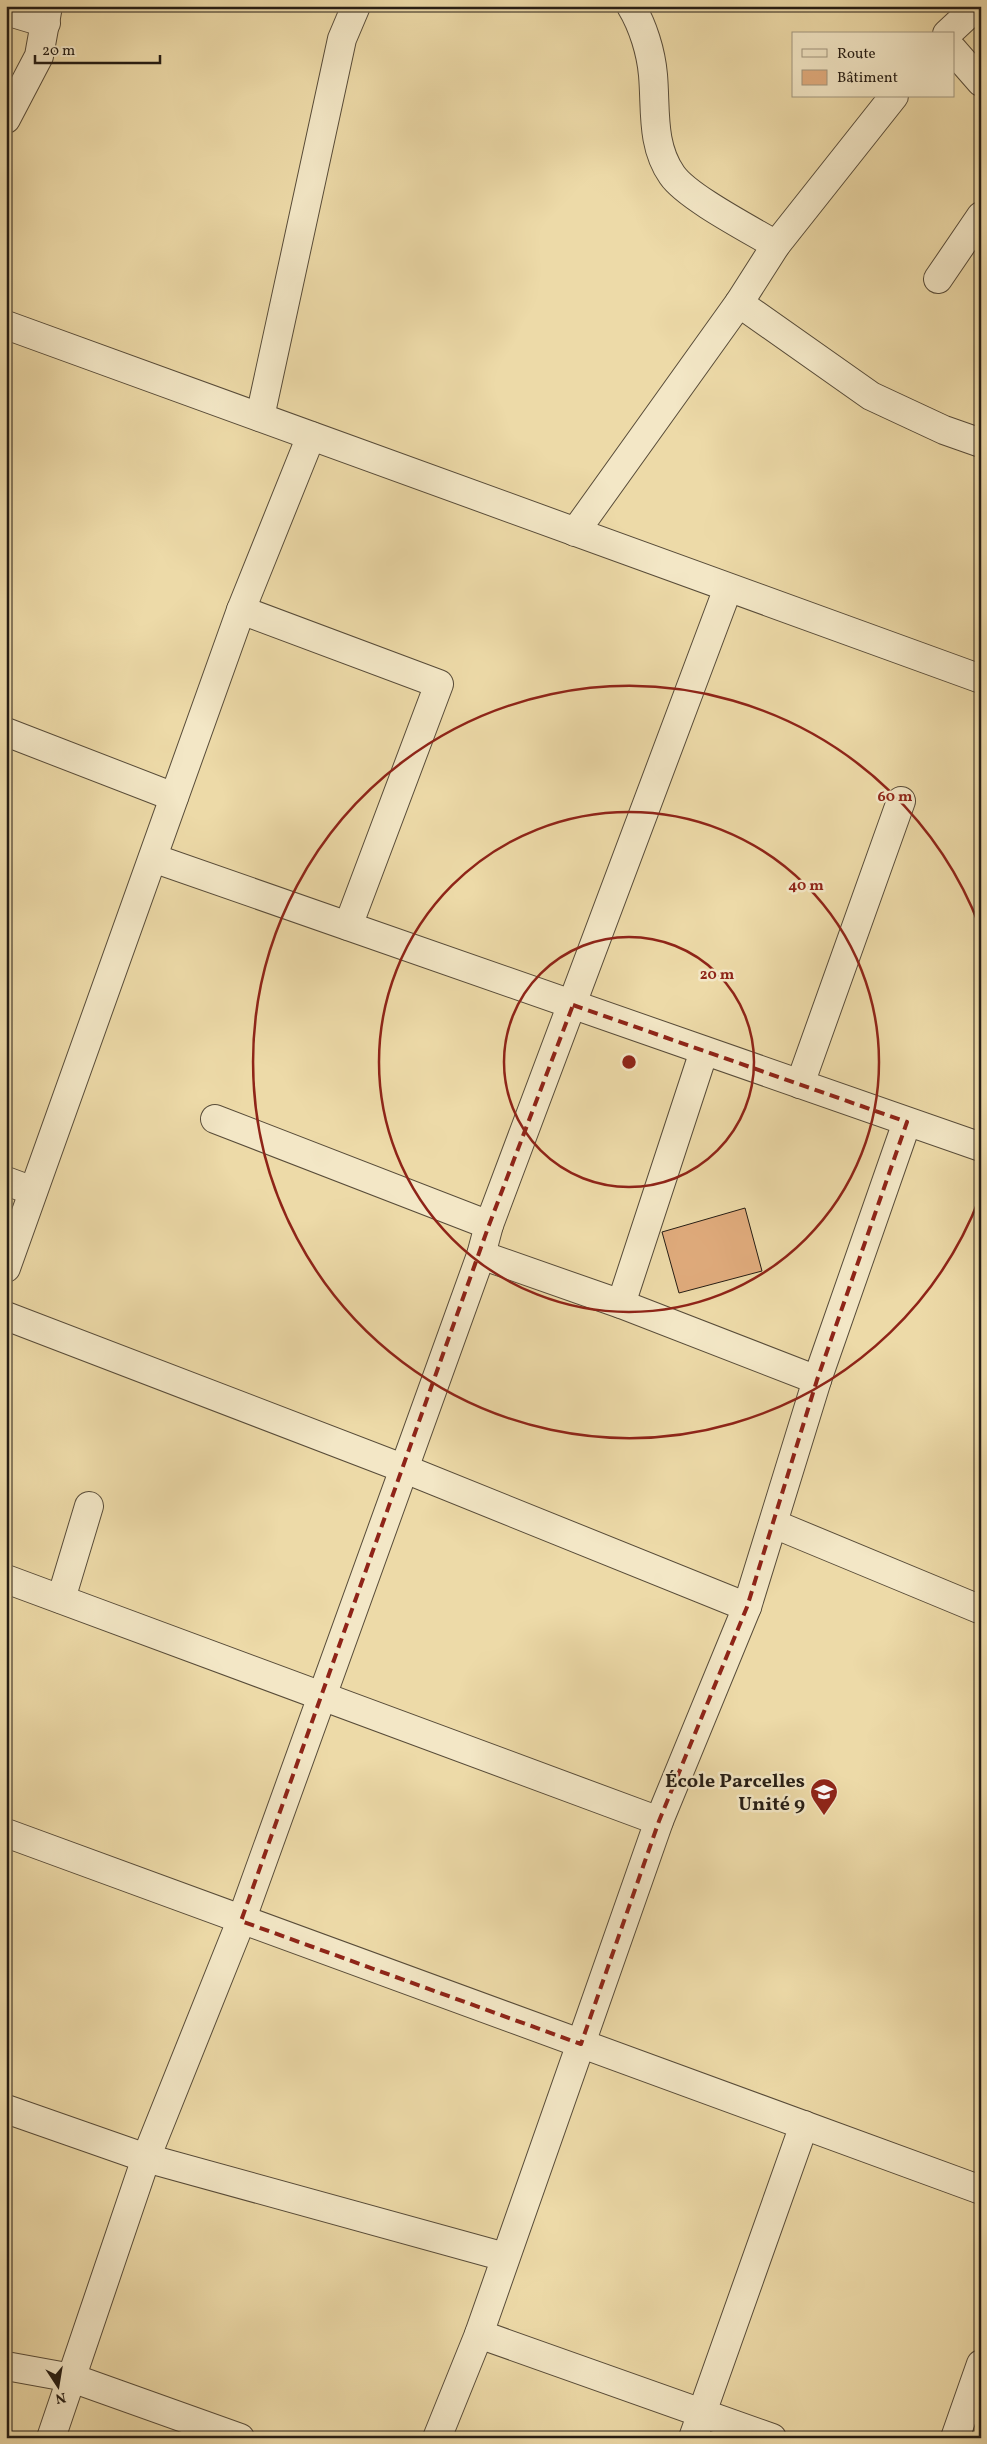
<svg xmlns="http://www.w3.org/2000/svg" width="987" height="2444" viewBox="0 0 987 2444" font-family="Vollkorn,serif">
<rect width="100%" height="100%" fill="#eddaa8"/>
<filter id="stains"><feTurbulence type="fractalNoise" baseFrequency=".004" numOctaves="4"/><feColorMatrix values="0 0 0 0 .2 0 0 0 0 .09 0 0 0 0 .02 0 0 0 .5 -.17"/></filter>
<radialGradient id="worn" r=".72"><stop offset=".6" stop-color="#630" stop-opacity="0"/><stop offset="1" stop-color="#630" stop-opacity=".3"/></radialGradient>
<path fill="#e1ac7d" stroke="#261d14" d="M 745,1208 L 762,1271 L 679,1293 L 662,1232 Z"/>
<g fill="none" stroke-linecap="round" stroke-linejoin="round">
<g stroke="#584c39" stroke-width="30">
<g id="minor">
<path d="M 631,6 C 643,26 651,52 653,75 C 656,109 651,145 672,175 C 687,197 751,230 776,245"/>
<path d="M 6,11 L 46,23"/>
<path d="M 947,34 L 977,6"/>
<path d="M 953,50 L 981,82"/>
<path d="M 6,119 L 39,56 L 48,6"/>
<path d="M 938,279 L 981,216"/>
<path d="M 739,303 L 871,396 L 944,430 L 981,443"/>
<path d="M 6,325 L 981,679"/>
<path d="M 260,417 L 342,39 L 356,6"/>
<path d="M 575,532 L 739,303 L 776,245 L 894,96"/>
<path d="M 241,610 L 439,684 L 348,926"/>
<path d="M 6,732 L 174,797"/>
<path d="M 153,858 L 981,1147"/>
<path d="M 800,1084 L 901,801"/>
<path d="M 215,1119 L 489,1225"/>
<path d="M 6,1181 L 33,1191"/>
<path d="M 481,1255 L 621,1304 L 817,1380"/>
<path d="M 6,1268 L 241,610 L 311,436"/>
<path d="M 621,1304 L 704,1051"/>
<path d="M 6,1316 L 405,1469 L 747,1607"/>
<path d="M 774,1524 L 979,1609 L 981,1606"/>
<path d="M 6,1579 L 659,1821"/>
<path d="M 61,1599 L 89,1506"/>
<path d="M 6,1833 L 981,2190"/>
<path d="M 6,2109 L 146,2158 L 505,2257"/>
<path d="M 479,2334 L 772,2438"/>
<path d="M 6,2366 L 72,2378 L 240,2438"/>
<path d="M 51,2438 L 146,2158 L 241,1921 L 481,1255 L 489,1225 L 728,588"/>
<path d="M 437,2438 L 479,2334 L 659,1821 L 747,1607 L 817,1380 L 907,1122"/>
<path d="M 693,2438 L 804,2125"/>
<path d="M 955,2438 L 981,2364"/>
</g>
</g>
<use href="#minor" stroke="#f3e7c6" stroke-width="28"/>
</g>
<path fill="none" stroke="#8f2418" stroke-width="4" stroke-dasharray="10 6" stroke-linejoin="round" d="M 573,1005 L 907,1122 L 817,1380 L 747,1607 L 659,1821 L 581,2044 L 241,1921 L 489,1225 Z"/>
<g fill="none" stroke="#8f2418" stroke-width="2.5">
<circle cx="629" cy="1062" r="125"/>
<circle cx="629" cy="1062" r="250"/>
<path d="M980 1197A376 376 0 1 1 980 927"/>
</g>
<defs>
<g id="school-pin" transform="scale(1.4375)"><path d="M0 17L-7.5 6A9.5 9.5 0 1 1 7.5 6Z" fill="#8f2418" stroke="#f3e7c6"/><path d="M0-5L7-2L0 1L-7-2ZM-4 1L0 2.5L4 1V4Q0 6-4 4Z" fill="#fff"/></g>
</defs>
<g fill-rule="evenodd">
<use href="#school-pin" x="824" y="1792"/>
</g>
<g text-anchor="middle" stroke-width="5" stroke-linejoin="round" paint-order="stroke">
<g font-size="20" font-weight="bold" fill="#261d14" stroke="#f3e7c6" text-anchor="end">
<text x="805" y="1787">École Parcelles<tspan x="805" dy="23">Unité 9</tspan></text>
</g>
</g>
<circle cx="629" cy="1062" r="8" fill="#8f2418" stroke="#f3e7c6" stroke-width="2.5"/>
<g font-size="15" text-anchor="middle" font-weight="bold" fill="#8f2418" stroke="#f3e7c6" stroke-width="5" stroke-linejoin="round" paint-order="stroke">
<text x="895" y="801">60 m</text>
<text x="806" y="890">40 m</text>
<text x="717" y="979">20 m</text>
</g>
<rect width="987" height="2444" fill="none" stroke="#eddaa8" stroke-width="25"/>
<rect x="8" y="8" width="972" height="2429" fill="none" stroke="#261d14" stroke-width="2.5"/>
<rect x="12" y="12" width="962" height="2419" fill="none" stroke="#261d14"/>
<rect x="792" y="32" width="162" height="65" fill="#f3e7c6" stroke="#a1967f"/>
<rect x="802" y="49" width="25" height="8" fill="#f3e7c6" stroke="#a1967f"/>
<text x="837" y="58" font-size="15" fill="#261d14">Route</text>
<rect x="802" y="70" width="25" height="15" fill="#e1ac7d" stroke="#a1967f"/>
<text x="837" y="82" font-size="15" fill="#261d14">Bâtiment</text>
<g transform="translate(58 2386) rotate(168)" stroke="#f3e7c6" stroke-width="4" paint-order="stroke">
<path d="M0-4L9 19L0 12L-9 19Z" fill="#261d14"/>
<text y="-8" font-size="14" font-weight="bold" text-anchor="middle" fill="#261d14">N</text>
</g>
<path d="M35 55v8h125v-8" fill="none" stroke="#261d14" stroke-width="2.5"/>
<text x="42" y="55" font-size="15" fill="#261d14" stroke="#f3e7c6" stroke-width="4" paint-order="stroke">20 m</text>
<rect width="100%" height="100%" filter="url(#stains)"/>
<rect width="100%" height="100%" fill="url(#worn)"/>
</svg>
